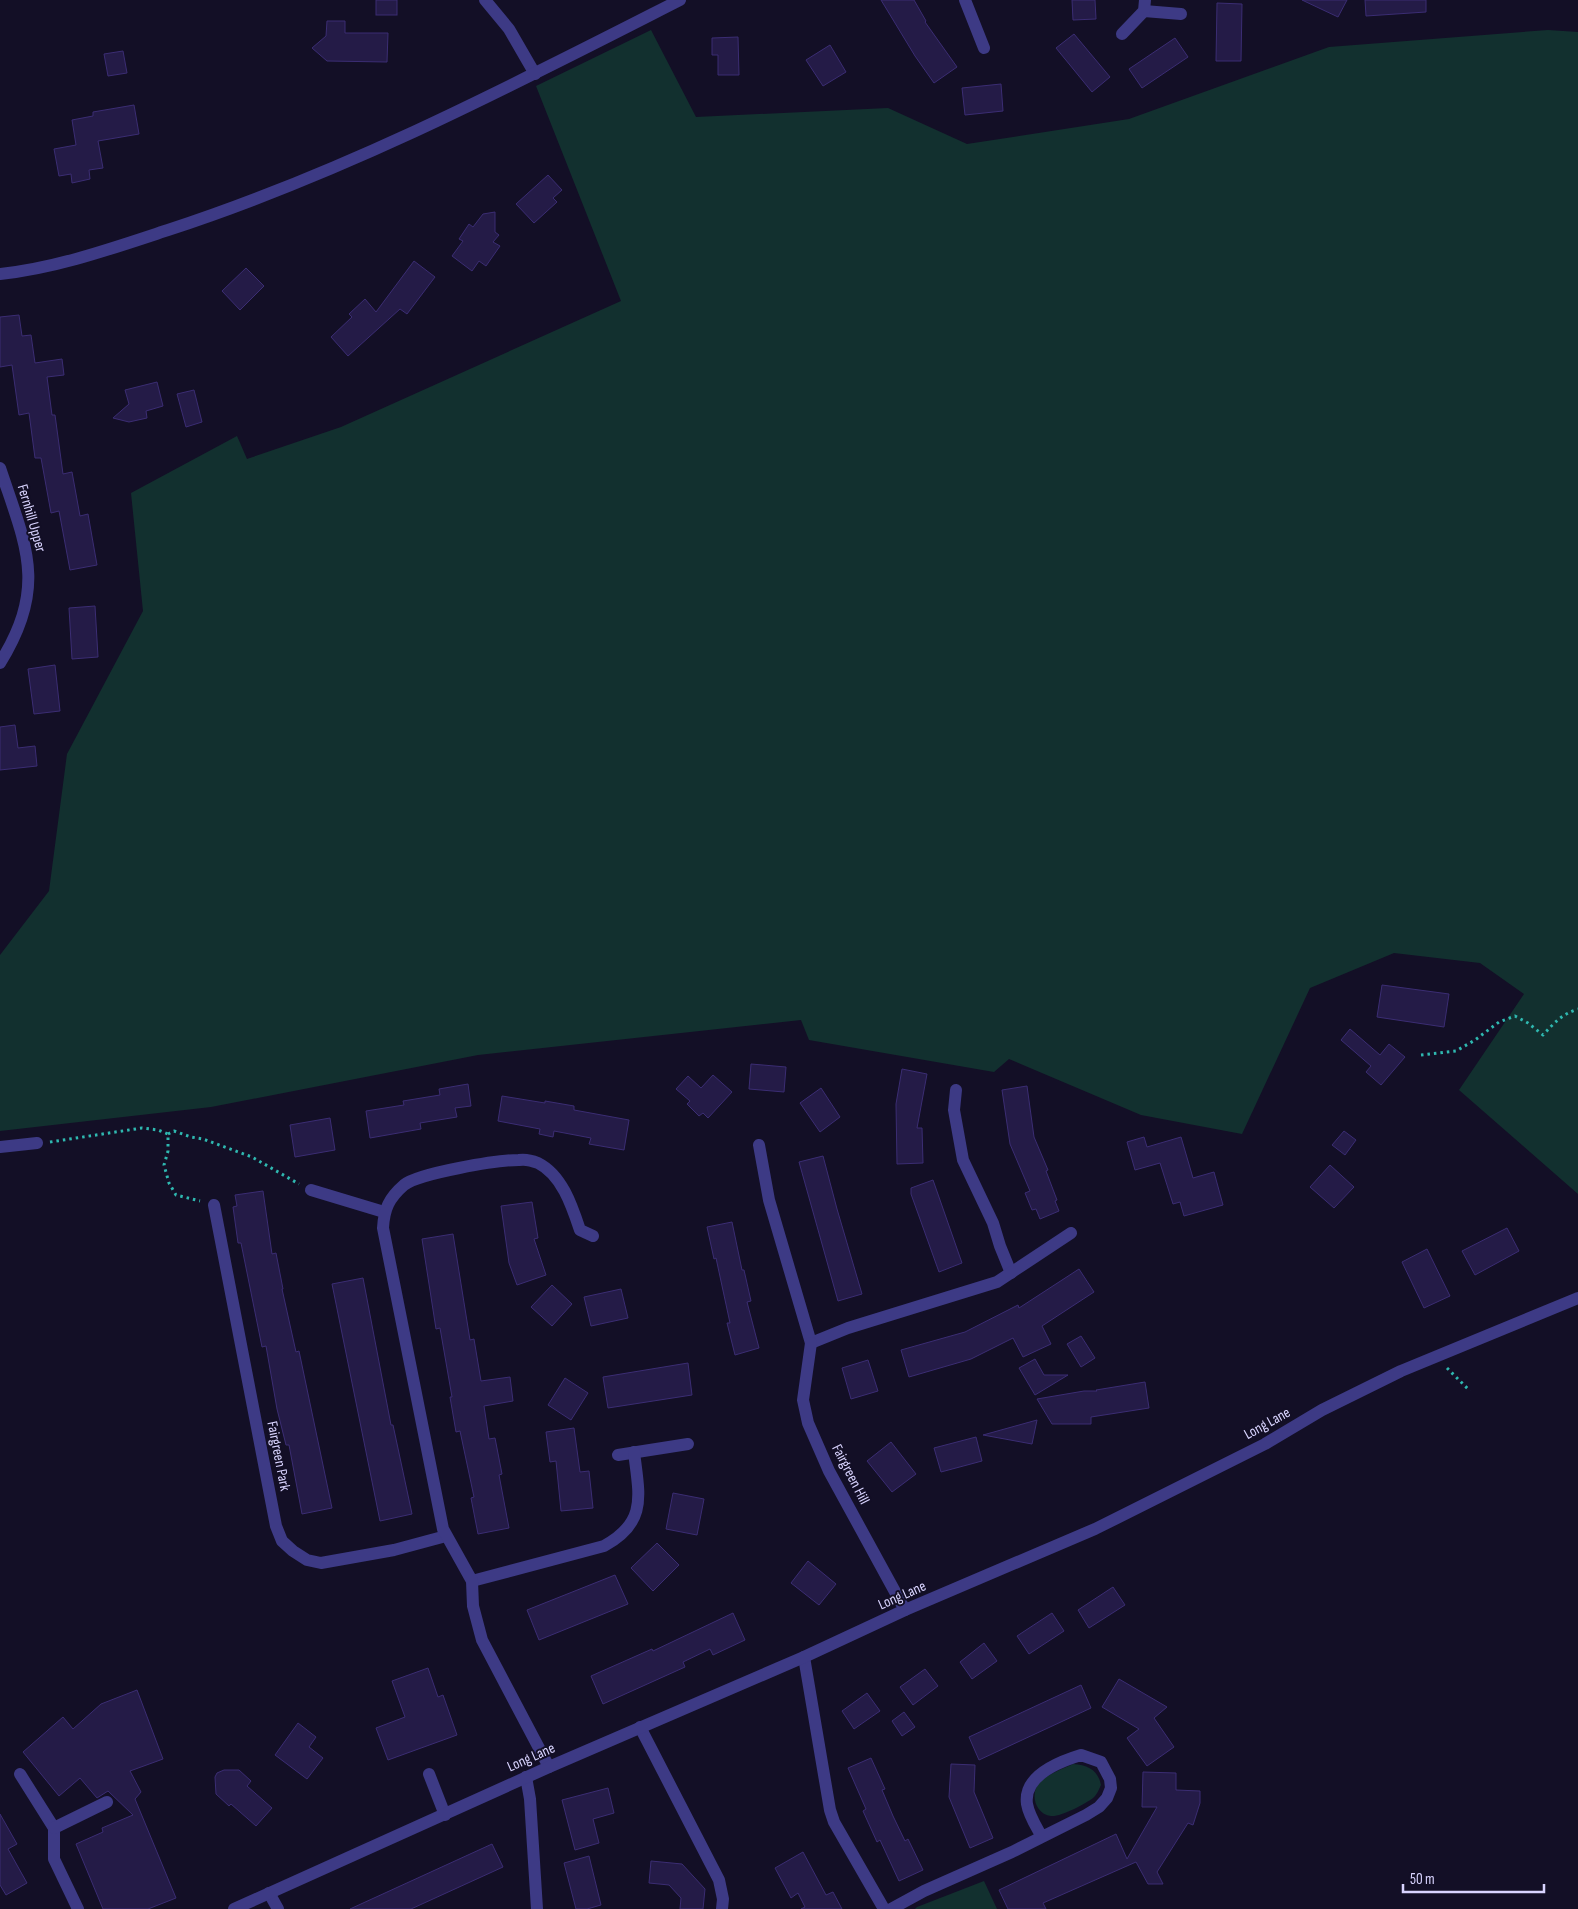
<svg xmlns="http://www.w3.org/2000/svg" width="1578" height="1909" viewBox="0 0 1578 1909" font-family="'Sofia Sans Condensed',sans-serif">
<rect width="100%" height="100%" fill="#130f26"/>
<g fill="#12302f">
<path d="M 651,30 L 696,117 L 888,108 L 967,144 L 1129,119 L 1329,47 L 1548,30 L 1578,32 L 1578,1194 L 1459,1090 L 1524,994 L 1480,963 L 1394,953 L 1310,988 L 1242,1134 L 1141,1115 L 1009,1059 L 994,1072 L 809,1040 L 801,1020 L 478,1055 L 211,1107 L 0,1131 L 0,955 L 49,891 L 67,754 L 143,611 L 131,493 L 237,436 L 247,459 L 341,427 L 621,301 L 536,86 Z"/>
<path d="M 1073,1764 C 1088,1765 1098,1770 1101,1785 C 1099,1789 1097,1795 1093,1798 C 1085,1804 1061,1817 1051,1816 C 1035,1814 1030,1794 1039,1783 C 1047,1774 1063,1769 1073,1764 Z"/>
<path d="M 984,1881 L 997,1909 L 915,1909 L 917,1907 Z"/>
</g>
<g fill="#241b47" stroke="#3b2d73">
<rect x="376" y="0" width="21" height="15"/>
<path d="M 881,0 L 914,0 L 926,21 L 925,22 L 957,67 L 934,83 L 915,56 Z"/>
<path d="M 1072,0 L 1095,0 L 1096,19 L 1073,20 Z"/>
<path d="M 1302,0 L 1347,0 L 1338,17 Z"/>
<path d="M 1365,0 L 1426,0 L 1426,12 L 1366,16 Z"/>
<path d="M 1217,3 L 1242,4 L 1241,61 L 1216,61 Z"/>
<path d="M 327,21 L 345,21 L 345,33 L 388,33 L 387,62 L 327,61 L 312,48 L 326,36 Z"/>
<path d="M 1074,34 L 1110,77 L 1092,92 L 1056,48 Z"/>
<path d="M 738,37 L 739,75 L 718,75 L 718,55 L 712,55 L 712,38 Z"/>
<path d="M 1175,38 L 1188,57 L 1142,88 L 1129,69 Z"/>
<path d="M 830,45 L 846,72 L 823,86 L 806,60 Z"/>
<path d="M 123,51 L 127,73 L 108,76 L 104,54 Z"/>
<path d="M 1001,84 L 1003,111 L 965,115 L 962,88 Z"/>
<path d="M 134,105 L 139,134 L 98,141 L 103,168 L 89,170 L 90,179 L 72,183 L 71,174 L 59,176 L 54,149 L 76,145 L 72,120 L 93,116 L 93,112 Z"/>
<path d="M 548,175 L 562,190 L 553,198 L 557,202 L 534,223 L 516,204 Z"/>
<path d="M 495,212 L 495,232 L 499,235 L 493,242 L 500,246 L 486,266 L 479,261 L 472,271 L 452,256 L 463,241 L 459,239 L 469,224 L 473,227 L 483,214 Z"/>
<path d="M 414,261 L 435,277 L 407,314 L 400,309 L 348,356 L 331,337 L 352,317 L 349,314 L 365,299 L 376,312 Z"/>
<path d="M 246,268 L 264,286 L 240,310 L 222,291 Z"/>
<path d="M 19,315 L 22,336 L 31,335 L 35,363 L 62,359 L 64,375 L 47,377 L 52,415 L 55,415 L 63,474 L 72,472 L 80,516 L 88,514 L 97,565 L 70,570 L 59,511 L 51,513 L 41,458 L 35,458 L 29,413 L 19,415 L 12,365 L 0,367 L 0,317 Z"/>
<path d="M 157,382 L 163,406 L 146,411 L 147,418 L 129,422 L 113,418 L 129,404 L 125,390 Z"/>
<path d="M 194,390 L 202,422 L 186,427 L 177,394 Z"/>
<path d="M 95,606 L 98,657 L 72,659 L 69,608 Z"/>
<path d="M 55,665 L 60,711 L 34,714 L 28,669 Z"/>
<path d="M 15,725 L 18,748 L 35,746 L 37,766 L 0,770 L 0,727 Z"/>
<path d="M 1382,985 L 1449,994 L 1444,1027 L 1377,1017 Z"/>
<path d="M 1350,1029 L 1380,1055 L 1389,1044 L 1405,1057 L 1381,1085 L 1366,1072 L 1371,1066 L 1341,1040 Z"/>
<path d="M 751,1064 L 786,1067 L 784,1092 L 749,1089 Z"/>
<path d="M 902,1069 L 927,1074 L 917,1128 L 922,1128 L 923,1163 L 897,1164 L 896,1104 Z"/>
<path d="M 713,1075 L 732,1092 L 708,1118 L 703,1113 L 699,1116 L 687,1104 L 690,1101 L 676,1089 L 688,1076 L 701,1088 Z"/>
<path d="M 468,1084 L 471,1106 L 455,1108 L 457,1117 L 420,1123 L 421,1129 L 370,1138 L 366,1111 L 404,1105 L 403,1101 L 440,1095 L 439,1089 Z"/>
<path d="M 1027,1086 L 1034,1137 L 1048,1170 L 1046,1171 L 1057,1200 L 1055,1201 L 1059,1211 L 1040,1219 L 1036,1209 L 1032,1210 L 1025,1193 L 1030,1191 L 1010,1144 L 1002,1090 Z"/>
<path d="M 821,1088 L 840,1117 L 820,1132 L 800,1103 Z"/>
<path d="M 502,1096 L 545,1103 L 545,1101 L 574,1106 L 574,1110 L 629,1120 L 624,1150 L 589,1144 L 591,1138 L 554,1131 L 553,1137 L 539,1134 L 540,1129 L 498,1121 Z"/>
<path d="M 330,1118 L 335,1150 L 295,1157 L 290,1125 Z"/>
<path d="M 1344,1131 L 1356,1140 L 1345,1155 L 1332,1145 Z"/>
<path d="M 1144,1137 L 1147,1147 L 1181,1137 L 1193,1178 L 1214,1172 L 1223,1205 L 1184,1216 L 1180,1202 L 1173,1204 L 1160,1163 L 1135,1170 L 1127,1142 Z"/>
<path d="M 823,1156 L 837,1209 L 862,1294 L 838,1301 L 799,1162 Z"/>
<path d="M 1330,1165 L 1354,1187 L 1334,1208 L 1310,1187 Z"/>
<path d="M 933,1180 L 962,1263 L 939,1272 L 911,1194 L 911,1188 Z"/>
<path d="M 263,1191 L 272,1254 L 276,1253 L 283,1289 L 282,1289 L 296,1352 L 299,1351 L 332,1508 L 302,1514 L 289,1445 L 286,1445 L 277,1409 L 266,1346 L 262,1347 L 241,1243 L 238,1243 L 233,1207 L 237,1206 L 235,1195 Z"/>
<path d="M 532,1202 L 538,1238 L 534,1239 L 546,1275 L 517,1285 L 509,1263 L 501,1206 Z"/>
<path d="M 732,1222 L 742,1270 L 744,1270 L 751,1301 L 747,1302 L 759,1348 L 735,1355 L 727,1323 L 730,1323 L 716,1258 L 714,1259 L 707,1227 Z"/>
<path d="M 1507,1228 L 1519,1251 L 1475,1275 L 1462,1251 Z"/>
<path d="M 453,1234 L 470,1340 L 474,1339 L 481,1381 L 510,1377 L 513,1401 L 484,1406 L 489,1439 L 495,1438 L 502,1474 L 499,1475 L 509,1528 L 478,1534 L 471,1498 L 474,1497 L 460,1431 L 456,1432 L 450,1397 L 452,1397 L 440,1328 L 436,1329 L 422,1239 Z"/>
<path d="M 1427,1249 L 1450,1296 L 1424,1308 L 1402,1262 Z"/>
<path d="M 1079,1269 L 1094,1292 L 1042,1326 L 1051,1344 L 1023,1357 L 1013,1338 L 971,1359 L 909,1377 L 901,1350 L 965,1332 L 1018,1305 L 1019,1308 Z"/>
<path d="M 363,1278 L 391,1425 L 393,1425 L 412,1514 L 380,1521 L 332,1284 Z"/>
<path d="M 552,1285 L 572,1304 L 552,1326 L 531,1307 Z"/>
<path d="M 621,1289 L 628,1318 L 591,1326 L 584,1297 Z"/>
<path d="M 1081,1336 L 1095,1358 L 1081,1367 L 1067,1344 Z"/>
<path d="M 1035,1359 L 1044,1375 L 1068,1375 L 1035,1395 L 1019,1368 Z"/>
<path d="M 868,1360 L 878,1391 L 851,1399 L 842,1368 Z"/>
<path d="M 688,1363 L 692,1395 L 608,1408 L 603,1377 Z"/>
<path d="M 565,1378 L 588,1393 L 571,1420 L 548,1405 Z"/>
<path d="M 1145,1382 L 1149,1408 L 1091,1417 L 1091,1424 L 1052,1424 L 1037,1399 L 1084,1391 L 1097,1391 L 1096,1390 Z"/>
<path d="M 1037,1420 L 1032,1444 L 983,1435 Z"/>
<path d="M 574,1428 L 580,1472 L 589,1471 L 593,1508 L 561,1511 L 556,1461 L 550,1462 L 546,1432 Z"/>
<path d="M 976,1437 L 982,1461 L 941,1472 L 934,1448 Z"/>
<path d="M 891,1442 L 916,1474 L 892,1492 L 867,1461 Z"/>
<path d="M 673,1493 L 704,1499 L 697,1535 L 666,1529 Z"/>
<path d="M 657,1543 L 679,1565 L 653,1591 L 631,1568 Z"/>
<path d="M 808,1561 L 836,1584 L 819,1605 L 791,1583 Z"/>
<path d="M 615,1575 L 628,1604 L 539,1640 L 527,1610 Z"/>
<path d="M 1113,1587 L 1125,1605 L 1089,1628 L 1078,1610 Z"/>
<path d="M 733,1613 L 745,1640 L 713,1655 L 710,1649 L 683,1662 L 685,1667 L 603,1704 L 591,1676 L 652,1649 L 653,1651 Z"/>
<path d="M 1052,1613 L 1064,1631 L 1029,1654 L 1017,1636 Z"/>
<path d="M 984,1643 L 997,1661 L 972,1679 L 960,1662 Z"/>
<path d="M 428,1668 L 438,1697 L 443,1695 L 457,1735 L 388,1760 L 376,1728 L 405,1717 L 392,1681 Z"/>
<path d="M 925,1669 L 938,1686 L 913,1705 L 900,1687 Z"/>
<path d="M 1119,1679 L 1167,1707 L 1154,1718 L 1174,1747 L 1147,1766 L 1127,1738 L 1139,1729 L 1102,1707 Z"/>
<path d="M 1081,1685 L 1091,1708 L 979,1760 L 969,1737 Z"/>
<path d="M 137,1690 L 163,1759 L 130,1771 L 141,1792 L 135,1799 L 176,1898 L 148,1909 L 103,1909 L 76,1844 L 103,1832 L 102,1828 L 133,1815 L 108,1791 L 97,1798 L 80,1778 L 59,1796 L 23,1752 L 63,1717 L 73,1729 L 101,1704 Z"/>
<path d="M 867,1693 L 880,1711 L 854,1729 L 842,1711 Z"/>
<path d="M 904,1712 L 915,1727 L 902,1736 L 892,1721 Z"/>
<path d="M 298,1723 L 316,1737 L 309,1747 L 323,1758 L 307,1779 L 275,1755 Z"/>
<path d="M 871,1758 L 885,1789 L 882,1790 L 893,1816 L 905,1841 L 908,1839 L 923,1870 L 899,1881 L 880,1840 L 877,1842 L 863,1811 L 866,1809 L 848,1768 Z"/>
<path d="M 951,1764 L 975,1765 L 974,1792 L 993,1838 L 970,1848 L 949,1797 Z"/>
<path d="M 224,1770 L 239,1770 L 251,1781 L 247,1786 L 272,1808 L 256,1826 L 231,1804 L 229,1806 L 216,1794 L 215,1777 L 217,1773 Z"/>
<path d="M 1143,1772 L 1176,1773 L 1176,1790 L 1200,1791 L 1200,1803 L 1193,1825 L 1188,1823 L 1157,1872 L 1163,1884 L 1148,1884 L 1136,1862 L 1043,1903 L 1046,1909 L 1008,1909 L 999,1890 L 1116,1834 L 1127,1859 L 1157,1807 L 1142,1807 Z"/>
<path d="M 608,1788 L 614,1813 L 593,1819 L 599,1843 L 575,1850 L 562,1800 Z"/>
<path d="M 0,1814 L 17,1844 L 8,1849 L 27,1883 L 6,1895 L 0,1885 Z"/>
<path d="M 492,1844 L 503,1867 L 411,1909 L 350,1909 Z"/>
<path d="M 803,1852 L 826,1895 L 833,1892 L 842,1909 L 801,1909 L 805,1907 L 798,1893 L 791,1898 L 775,1868 Z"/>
<path d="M 589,1856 L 601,1905 L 587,1909 L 576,1909 L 564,1863 Z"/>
<path d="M 651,1861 L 682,1864 L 705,1889 L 703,1909 L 680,1909 L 681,1898 L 669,1885 L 649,1883 Z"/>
</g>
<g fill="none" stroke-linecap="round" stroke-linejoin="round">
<g stroke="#2fb8b0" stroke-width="3" stroke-dasharray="2.5 4" stroke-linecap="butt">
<path d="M 1421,1055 L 1456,1051 L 1475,1040 L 1499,1022 L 1515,1016 L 1528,1023 L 1543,1035 C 1554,1023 1562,1014 1578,1009"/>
<path d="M 168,1134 L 174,1131 L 191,1137 L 203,1139 L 252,1157 L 299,1184"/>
<path d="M 50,1142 L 142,1128 L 158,1130 L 168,1134 L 168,1151 L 164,1165 L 169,1183 L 176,1195 L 200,1201"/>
<path d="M 1447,1368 L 1470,1391"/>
</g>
<g stroke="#3d3a85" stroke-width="12">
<path d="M 485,0 L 509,29 L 535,74"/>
<path d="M 965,0 L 984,48"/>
<path d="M 1144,11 L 1181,14"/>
<path d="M 1122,34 L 1144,11 L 1145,0"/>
<path d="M 0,274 C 57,268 113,248 168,230 C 346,172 513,85 680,0"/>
<path d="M 0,468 C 26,546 48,586 0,663"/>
<path d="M 956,1090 L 954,1110 L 963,1160 L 993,1223 L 1000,1246 L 1011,1273"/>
<path d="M 759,1145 L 769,1200 L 811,1343 L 848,1328 L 997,1282 L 1071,1233"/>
<path d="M 0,1147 L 37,1143"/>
<path d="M 311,1190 L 384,1212"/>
<path d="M 214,1205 L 276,1526 L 282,1541 L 293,1551 L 307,1560 L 321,1563 L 394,1550 L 446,1536"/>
<path d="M 811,1343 L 803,1400 L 808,1423 L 829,1471 L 905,1610"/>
<path d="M 618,1455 L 688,1444"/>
<path d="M 472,1581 L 604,1546 C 648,1522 639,1495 634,1452"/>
<path d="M 804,1657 L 830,1810 L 834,1822 L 884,1909"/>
<path d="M 640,1727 L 719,1880 L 723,1899 L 722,1909"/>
<path d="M 549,1767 L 482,1640 L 473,1606 L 472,1581 L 443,1529 L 383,1228 C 384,1209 389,1198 404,1185 C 419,1173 498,1160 519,1160 C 525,1159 533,1161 538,1163 C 562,1175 572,1206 580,1230 L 593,1236"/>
<path d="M 20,1774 L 54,1828 L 54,1859 L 78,1909"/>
<path d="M 429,1774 L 445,1815"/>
<path d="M 526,1777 L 530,1799 L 537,1909"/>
<path d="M 54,1828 L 107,1802"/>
<path d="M 269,1893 L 278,1909"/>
<path d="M 234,1909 L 549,1767 L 804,1657 L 905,1610 L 1095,1529 L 1265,1444 L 1322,1410 L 1401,1371 L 1578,1298"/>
<path d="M 891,1909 L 924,1891 L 1012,1852 L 1086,1815 L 1099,1807 L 1107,1798 L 1111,1788 L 1110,1779 L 1101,1762 L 1081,1755 C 1058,1762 1023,1776 1027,1804 C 1029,1816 1036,1826 1042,1837"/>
</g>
</g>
<g text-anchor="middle" stroke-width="4" stroke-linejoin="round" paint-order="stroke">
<g font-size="15" fill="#d9d4ff" stroke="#130f26">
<text transform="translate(32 518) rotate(74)" y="5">Fernhill Upper</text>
<text transform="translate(1267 1423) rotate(-29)" y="5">Long Lane</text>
<text transform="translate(279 1456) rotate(79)" y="5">Fairgreen Park</text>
<text transform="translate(851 1474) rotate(63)" y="5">Fairgreen Hill</text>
<text transform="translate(902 1595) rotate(-24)" y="5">Long Lane</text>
<text transform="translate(531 1757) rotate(-24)" y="5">Long Lane</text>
</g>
</g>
<path d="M1403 1884v8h141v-8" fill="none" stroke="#d9d4ff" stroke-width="2.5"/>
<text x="1410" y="1884" font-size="15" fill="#d9d4ff" stroke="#130f26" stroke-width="4" paint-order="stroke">50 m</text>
</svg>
